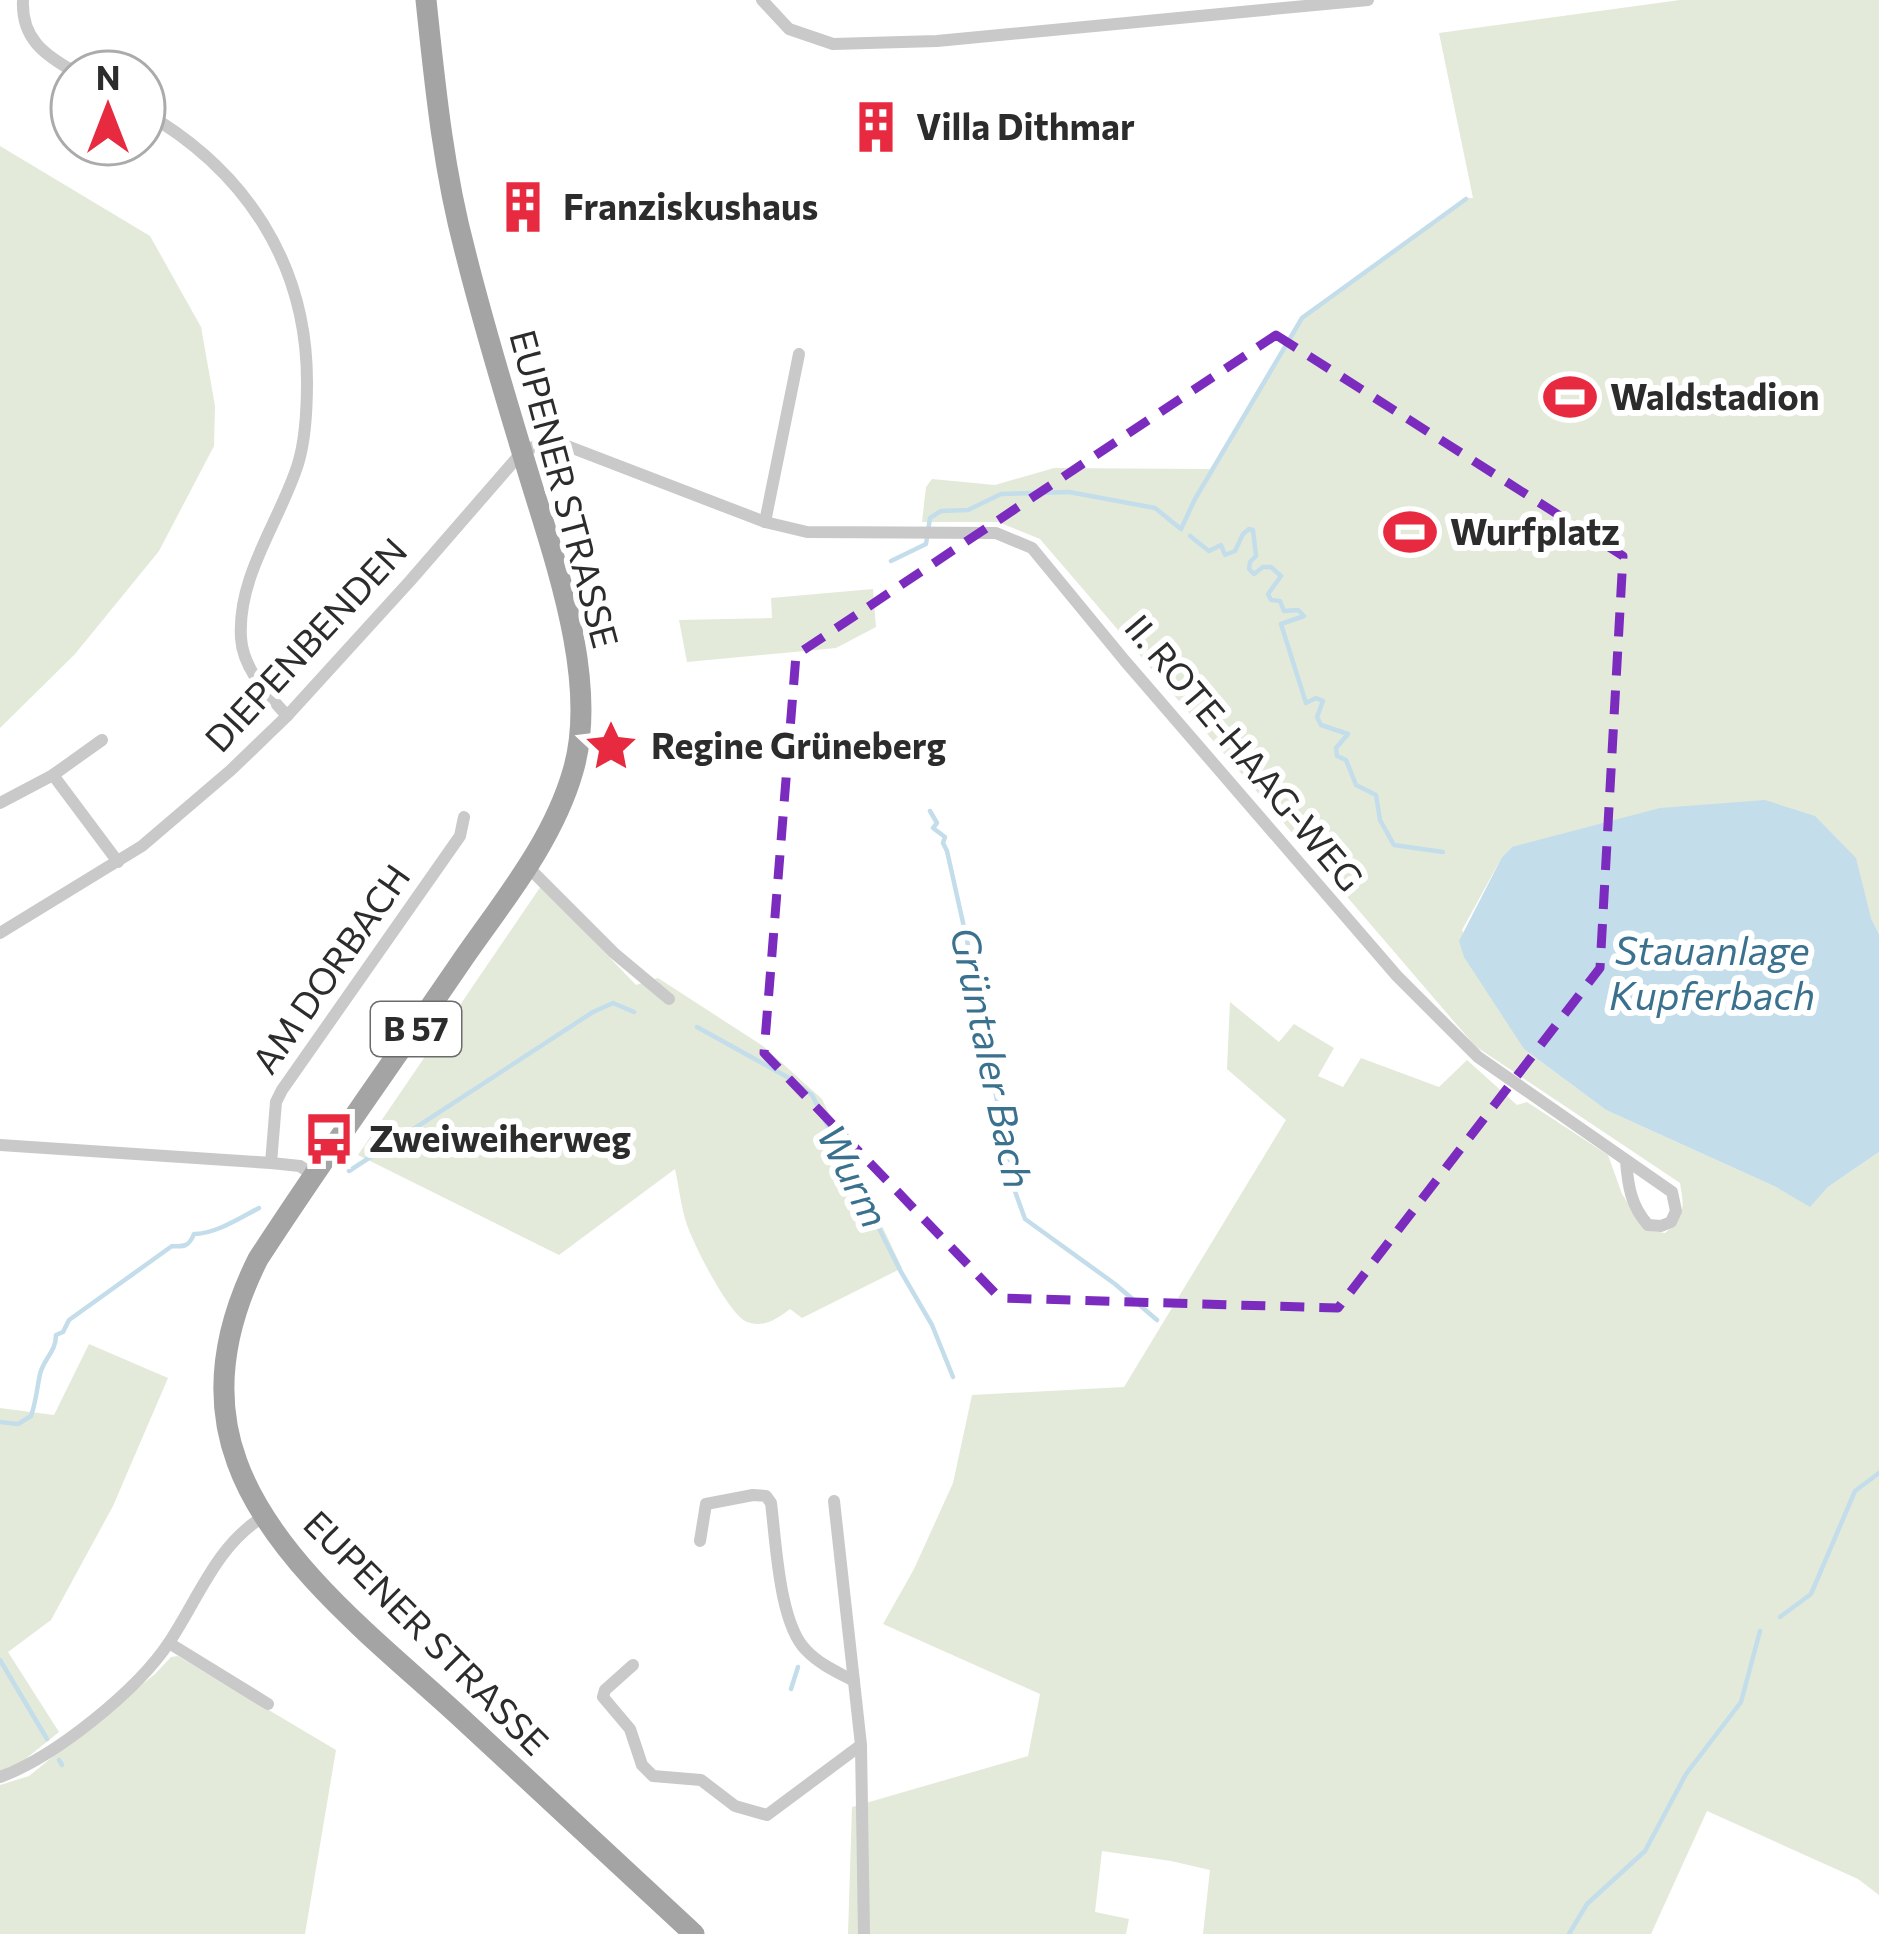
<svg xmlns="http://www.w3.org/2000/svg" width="1879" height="1934" viewBox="0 0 1879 1934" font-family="Commissioner,sans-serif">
<rect width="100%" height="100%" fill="#fff"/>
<g fill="#e3ead9">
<path d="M 1680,0 L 1879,0 L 1879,934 L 1871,918 L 1512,847 L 1502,857 L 1462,930 L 1524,1049 L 1606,1110 L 1776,1187 L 1810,1206 L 1828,1187 L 1879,1152 L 1879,1895 L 1858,1879 L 1707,1811 L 1651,1934 L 1203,1934 L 1210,1870 L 1171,1861 L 1102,1851 L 1095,1912 L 1129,1919 L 1126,1934 L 848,1934 L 852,1807 L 1028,1756 L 1040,1694 L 883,1624 L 914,1569 L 953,1483 L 972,1395 L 1124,1387 L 1286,1120 L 1227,1069 L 1230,1002 L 1279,1042 L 1294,1024 L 1334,1048 L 1318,1076 L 1343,1087 L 1361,1058 L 1439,1087 L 1467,1060 L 1517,1105 L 1527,1102 L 1608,1155 L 1622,1194 L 1646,1230 L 1665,1233 C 1686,1216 1684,1207 1680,1183 L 1475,1046 L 1040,539 L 998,522 L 922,522 L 926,487 L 932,479 L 995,485 L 1054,468 L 1211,469 L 1301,316 L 1466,198 L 1473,198 L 1439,33 Z"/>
<path d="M 0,146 L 150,236 L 201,327 L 215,406 L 214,446 L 159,551 L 75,654 L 0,728 Z"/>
<path d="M 873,589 L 876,627 L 836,648 L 687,662 L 679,620 L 772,618 L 771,598 Z"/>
<path d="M 541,886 L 636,985 L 658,978 L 763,1046 L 822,1099 L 902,1268 L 802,1318 L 790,1309 C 777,1319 764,1328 747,1322 C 729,1315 694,1245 687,1225 C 681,1207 679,1187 675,1169 L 559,1255 L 358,1155 Z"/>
<path d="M 89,1344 L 168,1378 L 113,1506 L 51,1620 L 8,1652 L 59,1732 L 23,1761 L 0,1771 L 0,1408 L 54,1415 Z"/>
<path d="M 178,1656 L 336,1750 L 305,1934 L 0,1934 L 0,1785 L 29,1776 L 155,1674 L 171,1657 Z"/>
</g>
<path fill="#c4ddeb" d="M 1765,800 L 1815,816 L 1856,858 L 1871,918 L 1879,934 L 1879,1152 L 1828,1187 L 1810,1207 L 1776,1187 L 1606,1110 L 1524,1049 L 1464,957 L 1459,941 L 1502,857 L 1512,847 L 1660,808 Z"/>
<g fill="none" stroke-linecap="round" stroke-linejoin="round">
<g stroke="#c4ddeb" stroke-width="4.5">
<path d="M 1190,536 L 1209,551 L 1221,545 L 1225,555 L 1235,551 L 1243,534 L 1249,529 L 1253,530 L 1256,556 L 1250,562 L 1249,569 L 1254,574 L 1263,567 L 1271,567 L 1281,576 L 1268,594 L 1271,600 L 1280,601 L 1284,611 L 1298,610 L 1304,616 L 1281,624 L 1306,703 L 1316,698 L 1323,701 L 1317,717 L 1321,725 L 1348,734 L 1336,748 L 1337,756 L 1346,760 L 1356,785 L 1376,795 L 1380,820 L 1394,845 L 1443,852"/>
<path d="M 891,561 L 926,544 L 930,518 L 941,511 L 968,510 L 1001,494 L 1069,492 L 1155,508 L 1181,529 L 1195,499 L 1302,318 L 1466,199"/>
<path d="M 930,811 L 937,823 L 933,828 L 945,837 L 943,843 L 947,851 L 993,1057 L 992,1073 L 1012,1183 L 1025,1219 L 1115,1284 L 1157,1320"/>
<path d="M 697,1027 L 789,1078 L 812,1095 L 900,1270 L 932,1325 L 953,1377"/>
<path d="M 349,1171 L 593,1012 L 613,1003 L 634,1012"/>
<path d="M 0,1422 L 18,1424 L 31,1416 C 36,1402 37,1388 40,1374 C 44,1358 56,1352 56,1335 L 63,1332 L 69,1320 L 172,1246 C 185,1247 189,1246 194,1234 C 215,1234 240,1218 259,1208"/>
<path d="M 1780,1617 L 1811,1594 L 1855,1491 L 1879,1473"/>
<path d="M 0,1660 L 47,1739"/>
<path d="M 791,1689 L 798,1667"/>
<path d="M 59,1760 L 62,1765"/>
<path d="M 1569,1934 L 1587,1904 L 1645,1851 L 1686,1774 L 1741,1702 L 1760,1631"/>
</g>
<g stroke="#c9c9c9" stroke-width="12">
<path d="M 23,0 C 21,38 44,55 75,72"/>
<path d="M 762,0 L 789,29 L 833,44 L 937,41 L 1368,0"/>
<path d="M 144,112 C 245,170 307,263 307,382 C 307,409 306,438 298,464 C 280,521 237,576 241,638 C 243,669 267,693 287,716"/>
<path d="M 765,522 L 799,354"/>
<path d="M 53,775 L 118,862"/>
<path d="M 0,803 L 53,775 L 102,740"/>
<path d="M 527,866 L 614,953 L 669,999"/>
<path d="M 0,933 L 142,846 L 231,770 L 287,716 L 410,581 L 522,452 L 538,445 L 562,444 L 765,522 L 807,532 L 996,533 L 1032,548 L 1125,661 L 1397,976 L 1478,1057 L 1672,1192 L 1676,1211 L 1671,1222 L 1661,1226 L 1648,1225 C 1631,1206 1628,1186 1626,1161"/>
<path d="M 0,1145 L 271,1163 L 300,1166 L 314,1176"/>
<path d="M 271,1163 L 276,1102 L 282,1090 L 460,836 L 464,817"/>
<path d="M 834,1501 L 861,1745 L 864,1934"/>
<path d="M 700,1541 L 706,1504 L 753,1495 L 766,1496 L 771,1503 C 776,1542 779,1623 806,1650 C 819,1664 837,1672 854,1681"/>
<path d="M 169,1643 L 268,1704"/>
<path d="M 633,1665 L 605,1690 L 603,1697 L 630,1729 L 642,1765 L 653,1776 L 701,1780 L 735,1806 L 767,1815 L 861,1745"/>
<path d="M 0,1777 C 55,1757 138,1690 170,1641 C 199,1597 217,1545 263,1517"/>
</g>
<path stroke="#a4a4a4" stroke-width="21" d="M 426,0 C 435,85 443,168 465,251 C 482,319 502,386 522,452 C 549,545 601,677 573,771 C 553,841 504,900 463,959 C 395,1059 324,1157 258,1259 C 226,1323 211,1392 237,1462 C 273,1562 382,1645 458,1715 C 537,1788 615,1861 694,1934"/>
</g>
<path fill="none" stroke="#7b2cbf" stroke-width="9" stroke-dasharray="24 15" stroke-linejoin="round" d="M 1276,335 L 1623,556 L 1600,968 L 1338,1308 L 1000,1298 L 764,1053 L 796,655 Z"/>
<defs>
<g id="building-bare" transform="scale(4.14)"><path d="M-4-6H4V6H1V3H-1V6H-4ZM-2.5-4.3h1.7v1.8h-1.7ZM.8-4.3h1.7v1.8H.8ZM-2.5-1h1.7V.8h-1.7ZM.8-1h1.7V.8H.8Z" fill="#e72a40" stroke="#fff" stroke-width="2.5" paint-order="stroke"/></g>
<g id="stadium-bare" transform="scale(4.14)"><path d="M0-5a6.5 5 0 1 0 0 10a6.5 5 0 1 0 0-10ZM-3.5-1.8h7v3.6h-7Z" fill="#e72a40" stroke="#fff" stroke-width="2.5" paint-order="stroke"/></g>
<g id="sight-bare" transform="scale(4.14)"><path d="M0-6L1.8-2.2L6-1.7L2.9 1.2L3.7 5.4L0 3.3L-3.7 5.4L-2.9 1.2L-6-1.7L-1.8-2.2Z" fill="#e72a40" stroke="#fff" stroke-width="2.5" paint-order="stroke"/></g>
<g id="bus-bare" transform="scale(4.14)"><path d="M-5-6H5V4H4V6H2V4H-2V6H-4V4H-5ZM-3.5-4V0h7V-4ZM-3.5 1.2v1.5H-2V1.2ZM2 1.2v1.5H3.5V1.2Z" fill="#e72a40" stroke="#fff" stroke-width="2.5" paint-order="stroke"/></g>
</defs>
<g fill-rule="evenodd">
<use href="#building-bare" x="876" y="127"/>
<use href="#building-bare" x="523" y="207"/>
<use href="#stadium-bare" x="1570" y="397"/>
<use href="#stadium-bare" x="1410" y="532"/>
<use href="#sight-bare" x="611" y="746"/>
<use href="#bus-bare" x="329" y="1139"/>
</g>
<g text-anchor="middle" stroke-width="12" stroke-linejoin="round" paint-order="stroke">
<rect fill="#fff" stroke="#6b6b6b" stroke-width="3" x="371" y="1002" width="90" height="54" rx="9"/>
<g font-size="33" font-weight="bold" fill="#2c2c2c">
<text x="416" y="1041">B 57</text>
</g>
<g font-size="36" font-weight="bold" fill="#2c2c2c" stroke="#fff" text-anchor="start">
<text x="916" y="140">Villa Dithmar</text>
<text x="563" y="220">Franziskushaus</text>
<text x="1610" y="410">Waldstadion</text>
<text x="1450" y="545">Wurfplatz</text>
<text x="651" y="759">Regine Grüneberg</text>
<text x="369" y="1152">Zweiweiherweg</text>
</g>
<g font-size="36" fill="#2c2c2c" stroke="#fff">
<text transform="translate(564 489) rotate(75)" y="13">EUPENER STRASSE</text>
<text transform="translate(306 645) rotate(-47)" y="13">DIEPENBENDEN</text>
<text transform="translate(1244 753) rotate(50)" y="13">II. ROTE-HAAG-WEG</text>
<text transform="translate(331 969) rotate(-55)" y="13">AM DORBACH</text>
<text transform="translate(426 1633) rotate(45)" y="13">EUPENER STRASSE</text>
</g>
<g font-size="39" font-style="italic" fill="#3a718e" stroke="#fff">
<text x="1712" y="965">Stauanlage<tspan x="1712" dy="45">Kupferbach</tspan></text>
<text transform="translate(991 1058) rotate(78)" y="14">Grüntaler Bach</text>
<text transform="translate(853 1176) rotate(63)" y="14">Wurm</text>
</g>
</g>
<g transform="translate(108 108)"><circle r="57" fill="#ffffff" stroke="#ababab" stroke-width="3"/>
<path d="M0-9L21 45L0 30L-21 45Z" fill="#e72a40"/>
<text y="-18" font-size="33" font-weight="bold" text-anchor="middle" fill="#2c2c2c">N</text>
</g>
</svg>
